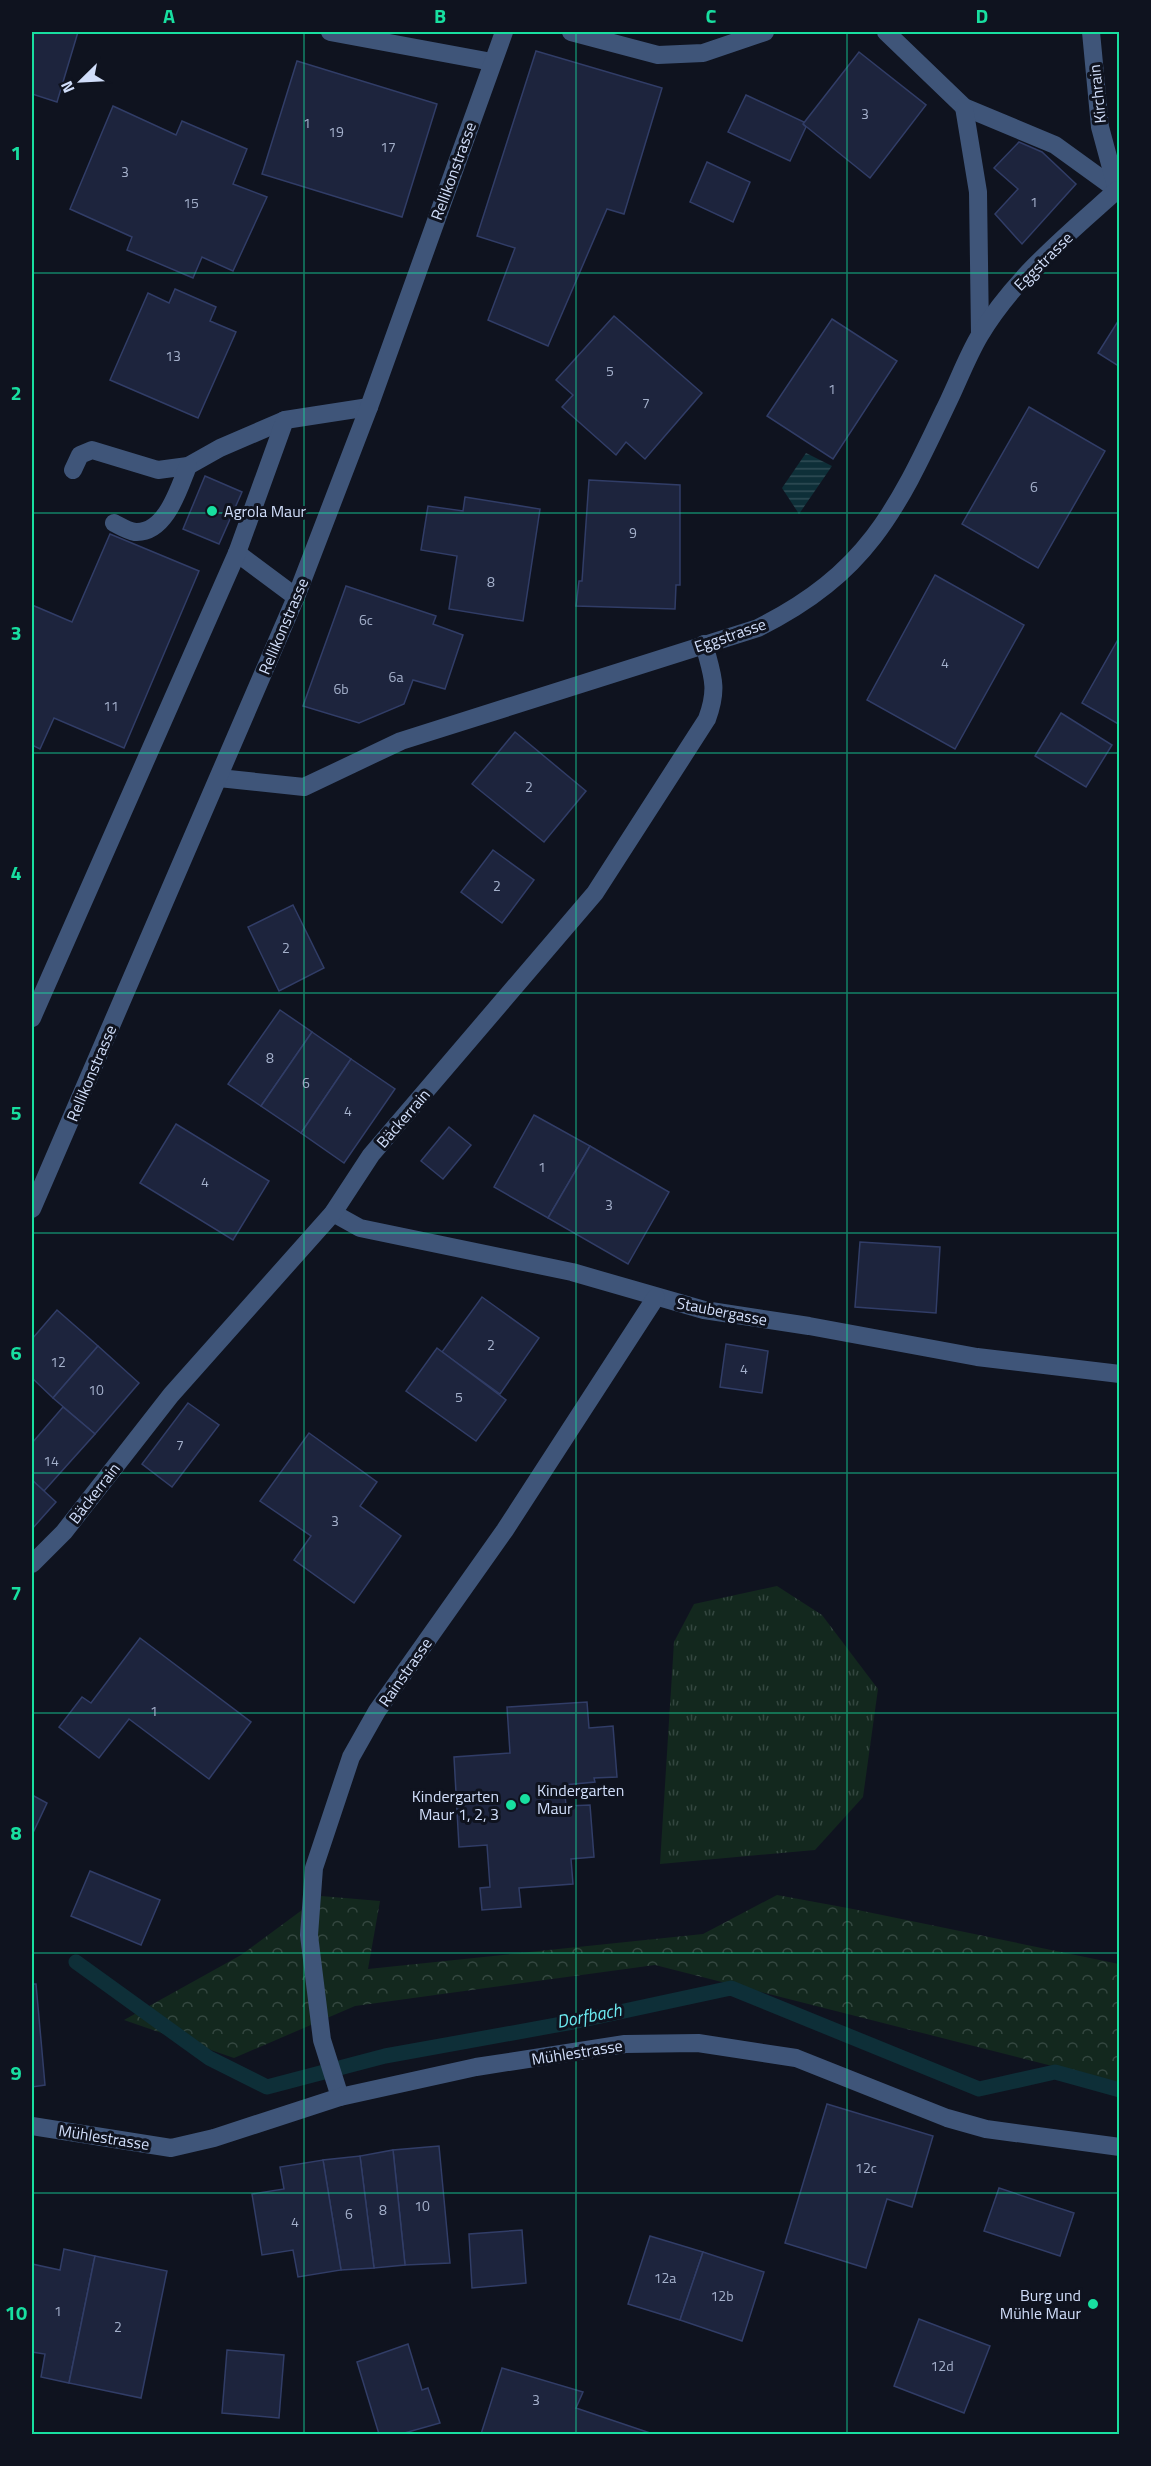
<svg xmlns="http://www.w3.org/2000/svg" width="1151" height="2466" viewBox="0 0 1151 2466" font-family="'Titillium Web',sans-serif">
<defs>
<pattern id="forest-crowns" width="20" height="18" patternUnits="userSpaceOnUse" patternTransform="scale(1.5)"><rect width="20" height="18" fill="#13281e"/><path d="M2 6a3 3 0 1 1 6 0M12 15a3 3 0 1 1 6 0" fill="none" stroke="#344740"/></pattern>
<pattern id="park-tufts" width="24" height="20" patternUnits="userSpaceOnUse" patternTransform="scale(1.5)"><rect width="24" height="20" fill="#13281e"/><path d="M3 7l-1-3M5 7V3M7 7l1-3M15 17l-1-3M17 17v-4M19 17l1-3" fill="none" stroke="#344740"/></pattern>
<pattern id="water-rules" width="6" height="5" patternUnits="userSpaceOnUse" patternTransform="scale(1.5)"><rect width="6" height="5" fill="#0e2f38"/><path d="M0 2.5h6" fill="none" stroke="#304d56"/></pattern>
</defs>
<rect width="100%" height="100%" fill="#0f131f"/>
<path fill="url(#forest-crowns)" d="M 777,1895 L 853,1909 L 1119,1964 L 1119,2083 L 655,1965 L 355,2006 L 234,2058 L 124,2020 L 241,1955 L 321,1896 L 380,1901 L 368,1969 L 703,1934 Z"/>
<path fill="url(#park-tufts)" d="M 777,1586 L 822,1615 L 878,1689 L 863,1797 L 815,1850 L 660,1864 L 674,1642 L 694,1604 Z"/>
<path fill="url(#water-rules)" d="M 806,453 L 832,466 L 799,514 L 782,488 Z"/>
<g fill="none" stroke-linecap="round" stroke-linejoin="round">
<path stroke="#0e2f38" stroke-width="15" d="M 76,1962 L 209,2058 L 267,2087 L 385,2056 L 573,2022 L 731,1988 L 979,2089 L 1055,2072 L 1120,2090"/>
</g>
<g fill="#1d243d" stroke="#313d67" stroke-width="1.5">
<path d="M 32,32 L 78,32 L 57,102 L 32,94 Z"/>
<path d="M 536,51 L 662,88 L 624,214 L 607,209 L 548,346 L 488,320 L 515,248 L 477,236 Z"/>
<path d="M 859,52 L 926,105 L 870,178 L 803,124 Z"/>
<path d="M 297,61 L 437,104 L 402,217 L 262,174 Z"/>
<path d="M 746,95 L 804,122 L 803,124 L 806,127 L 790,161 L 728,132 Z"/>
<path d="M 113,106 L 176,135 L 182,121 L 247,149 L 233,184 L 267,197 L 233,271 L 202,257 L 193,278 L 127,250 L 132,237 L 70,209 Z"/>
<path d="M 1019,142 L 1042,152 L 1076,184 L 1022,244 L 995,214 L 1018,189 L 994,168 Z"/>
<path d="M 707,162 L 750,182 L 733,222 L 690,202 Z"/>
<path d="M 175,289 L 216,307 L 210,321 L 236,332 L 198,418 L 110,380 L 148,293 L 169,303 Z"/>
<path d="M 614,316 L 702,393 L 645,459 L 626,442 L 616,455 L 562,407 L 573,395 L 556,380 Z"/>
<path d="M 1120,318 L 1120,367 L 1098,353 Z"/>
<path d="M 832,319 L 897,361 L 833,459 L 767,416 Z"/>
<path d="M 1029,407 L 1105,451 L 1038,568 L 962,524 Z"/>
<path d="M 205,476 L 242,492 L 219,544 L 183,529 Z"/>
<path d="M 589,480 L 680,485 L 680,585 L 676,585 L 675,609 L 576,606 L 579,581 L 582,581 Z"/>
<path d="M 465,497 L 540,509 L 523,621 L 449,609 L 457,556 L 421,550 L 428,506 L 463,511 Z"/>
<path d="M 110,534 L 199,571 L 124,748 L 54,718 L 40,749 L 32,745 L 32,605 L 72,622 Z"/>
<path d="M 935,575 L 1024,625 L 955,749 L 867,700 Z"/>
<path d="M 346,586 L 436,616 L 433,624 L 463,635 L 445,689 L 413,680 L 404,704 L 359,723 L 303,706 Z"/>
<path d="M 1120,636 L 1120,725 L 1082,703 Z"/>
<path d="M 1061,713 L 1112,745 L 1086,787 L 1035,756 Z"/>
<path d="M 515,732 L 586,791 L 544,842 L 472,784 Z"/>
<path d="M 493,850 L 534,880 L 502,923 L 461,892 Z"/>
<path d="M 293,905 L 324,968 L 279,991 L 248,927 Z"/>
<path d="M 280,1010 L 312,1032 L 261,1106 L 228,1084 Z"/>
<path d="M 312,1032 L 351,1059 L 301,1133 L 261,1106 Z"/>
<path d="M 351,1059 L 395,1089 L 344,1163 L 301,1133 Z"/>
<path d="M 534,1115 L 590,1146 L 548,1218 L 494,1187 Z"/>
<path d="M 176,1124 L 269,1181 L 233,1240 L 140,1183 Z"/>
<path d="M 449,1127 L 471,1145 L 443,1179 L 421,1161 Z"/>
<path d="M 590,1146 L 669,1192 L 628,1264 L 548,1218 Z"/>
<path d="M 860,1242 L 940,1247 L 936,1313 L 855,1307 Z"/>
<path d="M 482,1297 L 539,1338 L 500,1394 L 442,1352 Z"/>
<path d="M 57,1310 L 98,1346 L 53,1398 L 32,1378 L 32,1339 Z"/>
<path d="M 726,1344 L 768,1351 L 762,1393 L 720,1387 Z"/>
<path d="M 98,1346 L 139,1383 L 95,1434 L 53,1398 Z"/>
<path d="M 437,1348 L 506,1400 L 476,1441 L 406,1391 Z"/>
<path d="M 188,1403 L 219,1425 L 172,1487 L 142,1464 Z"/>
<path d="M 63,1407 L 95,1434 L 44,1491 L 32,1480 L 32,1443 Z"/>
<path d="M 309,1433 L 377,1482 L 360,1506 L 401,1536 L 354,1603 L 294,1560 L 311,1536 L 260,1501 Z"/>
<path d="M 32,1480 L 56,1502 L 32,1529 Z"/>
<path d="M 140,1638 L 251,1722 L 209,1779 L 129,1719 L 99,1758 L 59,1727 L 82,1697 L 91,1703 Z"/>
<path d="M 587,1702 L 589,1728 L 613,1726 L 617,1777 L 594,1778 L 595,1782 L 564,1785 L 566,1806 L 590,1805 L 594,1857 L 571,1859 L 573,1884 L 519,1888 L 521,1907 L 482,1910 L 480,1888 L 490,1887 L 487,1845 L 459,1847 L 454,1757 L 510,1753 L 507,1707 Z"/>
<path d="M 32,1795 L 47,1803 L 32,1835 Z"/>
<path d="M 90,1871 L 160,1900 L 141,1945 L 71,1916 Z"/>
<path d="M 32,1984 L 36,1984 L 45,2085 L 32,2087 Z"/>
<path d="M 827,2104 L 933,2136 L 912,2207 L 887,2199 L 866,2268 L 785,2243 Z"/>
<path d="M 439,2146 L 450,2263 L 405,2265 L 393,2150 Z"/>
<path d="M 393,2150 L 405,2265 L 374,2268 L 360,2156 Z"/>
<path d="M 360,2156 L 374,2268 L 341,2270 L 323,2160 Z"/>
<path d="M 323,2160 L 341,2270 L 298,2277 L 293,2250 L 262,2255 L 252,2194 L 284,2189 L 280,2167 Z"/>
<path d="M 999,2188 L 1074,2213 L 1060,2256 L 984,2231 Z"/>
<path d="M 522,2230 L 526,2283 L 472,2288 L 469,2234 Z"/>
<path d="M 650,2236 L 703,2252 L 680,2320 L 628,2304 Z"/>
<path d="M 64,2249 L 95,2256 L 69,2383 L 41,2377 L 45,2354 L 32,2352 L 32,2264 L 60,2270 Z"/>
<path d="M 703,2252 L 764,2272 L 742,2341 L 680,2320 Z"/>
<path d="M 95,2256 L 167,2271 L 141,2398 L 69,2383 Z"/>
<path d="M 919,2319 L 990,2346 L 964,2413 L 894,2386 Z"/>
<path d="M 408,2344 L 422,2390 L 428,2388 L 440,2423 L 401,2434 L 379,2434 L 357,2362 Z"/>
<path d="M 227,2350 L 284,2355 L 279,2418 L 222,2413 Z"/>
<path d="M 502,2368 L 583,2392 L 576,2408 L 653,2434 L 481,2434 Z"/>
</g>
<g fill="none" stroke-linecap="round" stroke-linejoin="round">
<g stroke="#3f5579" stroke-width="18">
<path d="M 330,32 L 492,62"/>
<path d="M 571,32 L 658,55 L 703,53 L 765,32"/>
<path d="M 886,32 L 964,107 L 1055,145 L 1120,192"/>
<path d="M 1091,32 L 1100,127 L 1117,190"/>
<path d="M 964,107 L 978,192 L 980,334"/>
<path d="M 73,470 L 80,455 L 92,450 L 158,470 L 188,466 L 220,448 L 285,420"/>
<path d="M 114,523 C 120,526 128,531 135,532 C 166,534 179,488 188,466"/>
<path d="M 237,553 L 296,597"/>
<path d="M 219,778 L 304,787 L 401,741 L 758,628 C 870,572 898,507 949,400 C 959,379 968,355 980,335 C 1014,278 1068,234 1117,190"/>
<path d="M 32,1018 L 237,553 L 285,420 L 369,407"/>
<path d="M 32,1209 L 296,597 L 369,407 L 504,32"/>
<path d="M 333,1213 L 360,1228 L 572,1272 L 704,1310 L 809,1326 L 977,1357 L 1120,1374"/>
<path d="M 32,1564 L 64,1532 L 171,1395 L 333,1213 L 371,1155 L 595,893 L 707,719 C 719,687 712,675 704,644"/>
<path d="M 340,2097 L 322,2040 L 309,1935 L 314,1868 L 351,1757 L 377,1711 L 505,1530 L 656,1297"/>
<path d="M 32,2126 L 171,2148 L 214,2138 L 340,2097 L 476,2067 L 625,2044 L 698,2043 L 796,2058 L 947,2118 L 986,2129 L 1120,2147"/>
</g>
</g>
<path fill="none" stroke="#18dfa0" stroke-width="1.5" stroke-opacity="0.55" d="M 304,32 L 304,2434M 576,32 L 576,2434M 847,32 L 847,2434M 32,273 L 1120,273M 32,513 L 1120,513M 32,753 L 1120,753M 32,993 L 1120,993M 32,1233 L 1120,1233M 32,1473 L 1120,1473M 32,1713 L 1120,1713M 32,1953 L 1120,1953M 32,2193 L 1120,2193"/>
<g fill="#18dfa0" stroke="#0f131f" stroke-width="2">
<circle cx="212" cy="511" r="6"/>
<circle cx="525" cy="1799" r="6"/>
<circle cx="511" cy="1805" r="6"/>
<circle cx="1093" cy="2304" r="6"/>
</g>
<g text-anchor="middle" stroke-width="6" stroke-linejoin="round" paint-order="stroke">
<g font-size="14" fill="#a4b0cb">
<text x="865" y="119">3</text>
<text x="307" y="128">1</text>
<text x="336" y="137">19</text>
<text x="388" y="152">17</text>
<text x="125" y="177">3</text>
<text x="1034" y="207">1</text>
<text x="191" y="208">15</text>
<text x="173" y="361">13</text>
<text x="610" y="376">5</text>
<text x="832" y="394">1</text>
<text x="646" y="408">7</text>
<text x="1034" y="492">6</text>
<text x="633" y="538">9</text>
<text x="491" y="587">8</text>
<text x="366" y="625">6c</text>
<text x="945" y="668">4</text>
<text x="396" y="682">6a</text>
<text x="341" y="694">6b</text>
<text x="111" y="711">11</text>
<text x="529" y="792">2</text>
<text x="497" y="891">2</text>
<text x="286" y="953">2</text>
<text x="270" y="1063">8</text>
<text x="306" y="1088">6</text>
<text x="348" y="1116">4</text>
<text x="542" y="1172">1</text>
<text x="205" y="1187">4</text>
<text x="609" y="1210">3</text>
<text x="491" y="1350">2</text>
<text x="58" y="1367">12</text>
<text x="744" y="1374">4</text>
<text x="96" y="1395">10</text>
<text x="459" y="1402">5</text>
<text x="180" y="1450">7</text>
<text x="51" y="1466">14</text>
<text x="335" y="1526">3</text>
<text x="154" y="1716">1</text>
<text x="866" y="2173">12c</text>
<text x="422" y="2211">10</text>
<text x="383" y="2215">8</text>
<text x="349" y="2219">6</text>
<text x="295" y="2227">4</text>
<text x="665" y="2283">12a</text>
<text x="722" y="2301">12b</text>
<text x="58" y="2316">1</text>
<text x="118" y="2332">2</text>
<text x="942" y="2371">12d</text>
<text x="536" y="2405">3</text>
</g>
<g font-size="16" fill="#d1defa" stroke="#0f131f">
<text transform="translate(1097 94) rotate(-96)" y="6">Kirchrain</text>
<text transform="translate(453 171) rotate(-70)" y="6">Rellikonstrasse</text>
<text transform="translate(1043 261) rotate(-45)" y="6">Eggstrasse</text>
<text transform="translate(283 626) rotate(-67)" y="6">Rellikonstrasse</text>
<text transform="translate(730 635) rotate(-19)" y="6">Eggstrasse</text>
<text transform="translate(91 1073) rotate(-67)" y="6">Rellikonstrasse</text>
<text transform="translate(403 1118) rotate(-49)" y="6">Bäckerrain</text>
<text transform="translate(722 1311) rotate(11)" y="6">Staubergasse</text>
<text transform="translate(94 1493) rotate(-52)" y="6">Bäckerrain</text>
<text transform="translate(405 1672) rotate(-55)" y="6">Rainstrasse</text>
<text transform="translate(577 2052) rotate(-9)" y="6">Mühlestrasse</text>
<text transform="translate(104 2137) rotate(9)" y="6">Mühlestrasse</text>
</g>
<g font-size="16" fill="#d1defa" stroke="#0f131f" text-anchor="start">
<text x="224" y="517">Agrola Maur</text>
<text x="537" y="1796">Kindergarten<tspan x="537" dy="18">Maur</tspan></text>
<text x="499" y="1802" text-anchor="end">Kindergarten<tspan x="499" dy="18">Maur 1, 2, 3</tspan></text>
<text x="1081" y="2301" text-anchor="end">Burg und<tspan x="1081" dy="18">Mühle Maur</tspan></text>
</g>
<g font-size="18" font-style="italic" fill="#6be9ef" stroke="#0f131f">
<text transform="translate(589 2016) rotate(-11)" y="6">Dorfbach</text>
</g>
</g>
<rect width="1151" height="2466" fill="none" stroke="#0f131f" stroke-width="66"/>
<g transform="translate(81 81) rotate(246)" stroke="#0f131f" stroke-width="4.5" paint-order="stroke">
<path d="M0-4.5L10 22L0 15L-10 22Z" fill="#d1defa"/>
<text y="-9" font-size="16" font-weight="bold" text-anchor="middle" fill="#d1defa">N</text>
</g>
<rect x="33" y="33" width="1085" height="2400" fill="none" stroke="#18dfa0" stroke-width="2"/>
<g font-size="20" text-anchor="middle" font-weight="bold" fill="#18dfa0">
<text x="169" y="23">A</text>
<text x="440" y="23">B</text>
<text x="711" y="23">C</text>
<text x="982" y="23">D</text>
<text x="16" y="160">1</text>
<text x="16" y="400">2</text>
<text x="16" y="640">3</text>
<text x="16" y="880">4</text>
<text x="16" y="1120">5</text>
<text x="16" y="1360">6</text>
<text x="16" y="1600">7</text>
<text x="16" y="1840">8</text>
<text x="16" y="2080">9</text>
<text x="16" y="2320">10</text>
</g>
</svg>
